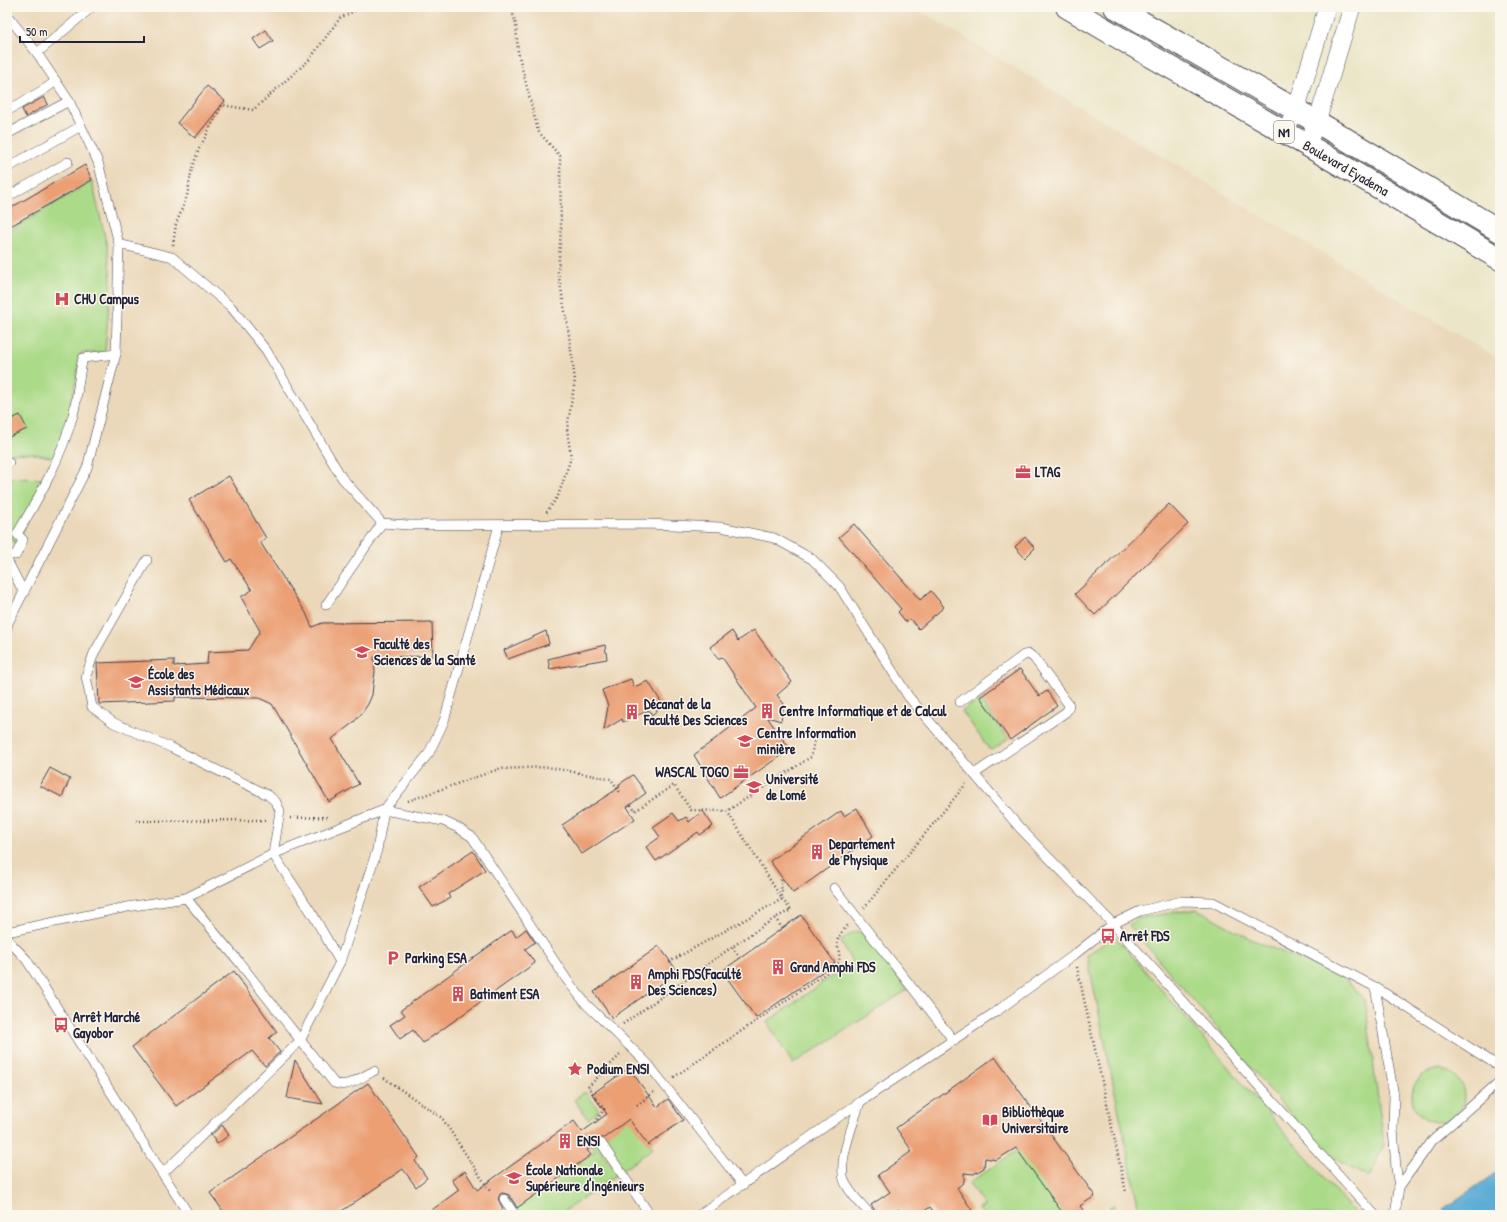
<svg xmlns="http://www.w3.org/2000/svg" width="1507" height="1222" viewBox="0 0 1507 1222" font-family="'Patrick Hand',sans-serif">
<rect width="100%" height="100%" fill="#fbf7ec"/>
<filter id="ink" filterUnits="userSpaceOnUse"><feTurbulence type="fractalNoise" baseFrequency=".025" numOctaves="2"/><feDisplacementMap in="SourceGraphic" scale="8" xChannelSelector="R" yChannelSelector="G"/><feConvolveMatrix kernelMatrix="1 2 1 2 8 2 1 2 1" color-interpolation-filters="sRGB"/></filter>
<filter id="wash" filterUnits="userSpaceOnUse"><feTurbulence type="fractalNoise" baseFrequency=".012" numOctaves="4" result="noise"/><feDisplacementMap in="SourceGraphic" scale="16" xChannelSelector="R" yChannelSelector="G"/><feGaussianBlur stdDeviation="0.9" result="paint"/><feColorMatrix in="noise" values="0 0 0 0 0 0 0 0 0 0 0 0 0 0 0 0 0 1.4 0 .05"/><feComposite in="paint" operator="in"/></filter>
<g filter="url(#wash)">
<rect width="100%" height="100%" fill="#ece6c9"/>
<path fill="#ebd8ba" d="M 7,7 L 914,7 L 1500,360 L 1500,1215 L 7,1215 Z"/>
<g fill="#abda88" stroke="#667e62">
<path d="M 1343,149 L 1500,238 L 1500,251 L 1342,155 L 1342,152 Z"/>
<path d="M 92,181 L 107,246 L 111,279 L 105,353 L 81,353 L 70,413 L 55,458 L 29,453 L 7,454 L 7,232 Z"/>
<path d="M 7,478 L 47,479 L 17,544 L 13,542 L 7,532 Z"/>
<path d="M 980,700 L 1008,739 L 993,750 L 989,749 L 962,711 Z"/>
<path d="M 1197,909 L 1251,939 L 1345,979 L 1365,1000 L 1384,1145 L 1369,1178 L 1324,1153 L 1129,925 L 1138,918 Z"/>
<path d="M 856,931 L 862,933 L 907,990 L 793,1064 L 767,1022 L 852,962 L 841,942 L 846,937 Z"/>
<path d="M 1115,936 L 1356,1215 L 1140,1215 L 1087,955 Z"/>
<circle cx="1438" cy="1096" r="26"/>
<path d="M 585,1092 L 599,1110 L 588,1119 L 574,1100 Z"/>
<path d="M 626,1109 L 653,1148 L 623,1170 L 601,1139 L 615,1128 Z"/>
<path d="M 591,1136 L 617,1174 L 559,1215 L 518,1215 L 504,1196 L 507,1194 L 516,1207 L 595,1151 L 587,1139 Z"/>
<path d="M 1022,1147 L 1070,1215 L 983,1215 L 979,1209 L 984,1206 L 969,1183 Z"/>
<path d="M 1115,1204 L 1117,1215 L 1101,1215 Z"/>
</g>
<path fill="#5bacd6" stroke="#3e6788" d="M 1500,1170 L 1500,1215 L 1447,1215 L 1443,1209 Z"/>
<g id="blocks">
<g fill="#eb9f73">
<path d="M 266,30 L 273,41 L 260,49 L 253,39 Z"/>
<path d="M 207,86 L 225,101 L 195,138 L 177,123 Z"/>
<path d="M 44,97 L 48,104 L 26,117 L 22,109 Z"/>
<path d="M 85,165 L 92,180 L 7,228 L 7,210 Z"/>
<path d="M 20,415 L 27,429 L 7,438 L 7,421 Z"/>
<path d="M 229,476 L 266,538 L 260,542 L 306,613 L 312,627 L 322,623 L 432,622 L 433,656 L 374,657 L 375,672 L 373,685 L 372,695 L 368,704 L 362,713 L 354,722 L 332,739 L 359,784 L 329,802 L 272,704 L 259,698 L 175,697 L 175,701 L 99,704 L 97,663 L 174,660 L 174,666 L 207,664 L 208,652 L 248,650 L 260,631 L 241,597 L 252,590 L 231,559 L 227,562 L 189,500 Z"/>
<path d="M 1169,504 L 1188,524 L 1095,615 L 1075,594 Z"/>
<path d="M 854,524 L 920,600 L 931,591 L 944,607 L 919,629 L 910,619 L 906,622 L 898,612 L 901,609 L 839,537 Z"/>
<path d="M 1025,537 L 1035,548 L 1025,558 L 1015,547 Z"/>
<path d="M 754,630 L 792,682 L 777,695 L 784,704 L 781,721 L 767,717 L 790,749 L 720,798 L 694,755 L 756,708 L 722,657 L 718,659 L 710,647 L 732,631 L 738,641 Z"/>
<path d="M 546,631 L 549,644 L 508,659 L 504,650 Z"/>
<path d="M 605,645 L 607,659 L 550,669 L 548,659 Z"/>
<path d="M 1020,669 L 1039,696 L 1047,691 L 1057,706 L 1010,740 L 980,697 Z"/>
<path d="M 631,679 L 634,687 L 648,681 L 663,705 L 652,715 L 649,710 L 623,722 L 622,719 L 604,730 L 608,706 L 602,690 Z"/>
<path d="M 50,768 L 70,779 L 62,797 L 40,786 Z"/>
<path d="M 633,775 L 646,793 L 627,807 L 635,819 L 582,854 L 562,825 L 620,787 L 618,785 Z"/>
<path d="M 857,808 L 873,836 L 793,893 L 770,861 L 841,811 L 844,816 Z"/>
<path d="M 703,811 L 713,826 L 700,835 L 698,832 L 656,861 L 646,847 L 660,837 L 653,827 L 673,813 L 679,821 L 686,817 L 689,822 Z"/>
<path d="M 473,851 L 485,870 L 448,894 L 450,898 L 433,907 L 419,887 Z"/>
<path d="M 801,915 L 835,963 L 756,1018 L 722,971 Z"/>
<path d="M 526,929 L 535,942 L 525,949 L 535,963 L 423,1043 L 413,1030 L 400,1039 L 390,1025 L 405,1015 L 401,1010 L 512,930 L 516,937 Z"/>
<path d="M 659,946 L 678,972 L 612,1018 L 594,992 Z"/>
<path d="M 234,971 L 277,1032 L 269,1038 L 280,1052 L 265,1066 L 252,1051 L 176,1106 L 132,1047 Z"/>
<path d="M 995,1057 L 1095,1196 L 1080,1206 L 1087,1215 L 1064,1215 L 1016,1148 L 996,1160 L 985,1158 L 984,1168 L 974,1174 L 964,1173 L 964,1182 L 957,1188 L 972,1210 L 965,1215 L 936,1215 L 930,1207 L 919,1215 L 903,1215 L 899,1209 L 890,1215 L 878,1215 L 871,1205 L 890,1192 L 878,1175 L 912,1151 L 896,1128 Z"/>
<path d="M 295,1060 L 323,1104 L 287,1098 Z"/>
<path d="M 629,1068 L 657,1107 L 668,1099 L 683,1120 L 648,1145 L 629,1119 L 604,1138 L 597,1138 L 595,1144 L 587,1150 L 591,1155 L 517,1208 L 509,1195 L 503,1193 L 500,1194 L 498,1199 L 503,1209 L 494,1215 L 425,1215 L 459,1190 L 452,1180 L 465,1171 L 477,1190 L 574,1121 L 582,1132 L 607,1114 L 592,1094 Z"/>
<path d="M 368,1083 L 419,1157 L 415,1161 L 427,1178 L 416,1187 L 403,1169 L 336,1215 L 226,1215 L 210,1193 Z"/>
<path d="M 222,1125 L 229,1135 L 217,1144 L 211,1135 Z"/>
</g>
</g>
</g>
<g filter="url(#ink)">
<use href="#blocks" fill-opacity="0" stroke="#403f50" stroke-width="1"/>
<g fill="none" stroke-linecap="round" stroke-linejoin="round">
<g stroke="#403f50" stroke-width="10">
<g id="service">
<path d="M 7,15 L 37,53 L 69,101 L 98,162 L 119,244 L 116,354 L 87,468 L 8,623 L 7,629"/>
<path d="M 37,53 L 92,7"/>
<path d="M 7,111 L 45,89 L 56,81"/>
<path d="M 7,134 L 69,101"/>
<path d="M 7,168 L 81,126"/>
<path d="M 7,197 L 68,162"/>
<path d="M 119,244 L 172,257 L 231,307 L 266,350 L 342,478 L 382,523 L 408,525 L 647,524 L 721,527 L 774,538 L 812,559 L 839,586 L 908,696 L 1019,827 L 1113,924 L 1375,1215"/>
<path d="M 7,463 L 9,463"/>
<path d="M 13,555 L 16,555 L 23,540 L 17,534 C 40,496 61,458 73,415 C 78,397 78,377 83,358 L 116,354"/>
<path d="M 7,560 L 24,593"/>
<path d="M 147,560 L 94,653 L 86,676 L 92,707 L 114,723 L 172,748 L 268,795 L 276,802 L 280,811 L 273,854 L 313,915 L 340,962"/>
<path d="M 326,605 L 382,523"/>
<path d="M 960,702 L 1024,655 L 1029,654 L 1034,658 L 1069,705 L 1068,709 L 1066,712 L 974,774"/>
<path d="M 834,888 L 954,1041"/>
<path d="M 186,898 L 239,962 L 334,1083 C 347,1089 361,1077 374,1071"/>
<path d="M 7,932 L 127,907 L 186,898 L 273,854 L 384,810 L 429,753 L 444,721 L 499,525"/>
<path d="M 7,939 L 26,959 L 189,1215"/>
<path d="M 1375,987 L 1394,1096 L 1393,1129 L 1396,1168 L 1399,1187 L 1395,1215"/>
<path d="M 860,1102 C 854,1123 834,1168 847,1186 C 853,1197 863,1206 871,1215"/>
<path d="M 601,1143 L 650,1215"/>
<path d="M 162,1174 L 300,1041 L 340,962 L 377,850 L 384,810 L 443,821 L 458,828 L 472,837 L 567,980 L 586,1004 L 648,1064 L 743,1185"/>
<path d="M 1399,1187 L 1432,1141 L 1500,1081"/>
<path d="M 504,1199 L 515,1215"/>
<path d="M 699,1215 L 860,1102 L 997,1011 L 1074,955 L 1113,924 L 1140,911 L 1182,901 L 1213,902 L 1375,987 L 1500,1067"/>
</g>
</g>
<g stroke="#403f50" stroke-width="18">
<g id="minor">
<path d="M 1285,132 L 1296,110 L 1327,7"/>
<path d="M 1307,145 L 1317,122 L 1352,7"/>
</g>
</g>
<g stroke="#403f50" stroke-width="24">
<g id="trunk">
<path d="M 1067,7 L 1128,43 L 1307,145 L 1500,259"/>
<path d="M 1115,7 L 1317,122 L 1500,231"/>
</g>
</g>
<g stroke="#403f50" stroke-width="2.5" stroke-dasharray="1 3" stroke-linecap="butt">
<path d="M 511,7 L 516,25 L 518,52 L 538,131 L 560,156 L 561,229 L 558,272 L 568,328 L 575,380 L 567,429 L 571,458 L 558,496 L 546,513"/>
<path d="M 173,245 L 176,224 L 187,196 L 192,168 L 199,149 L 222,105 L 253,110 L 309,60 L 340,18 L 363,7"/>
<path d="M 408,801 L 499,769 L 547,767 L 611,779 L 621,794"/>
<path d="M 631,805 L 635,811 L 674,785 L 691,810 L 727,811"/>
<path d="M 290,818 L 329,817"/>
<path d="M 136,821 L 266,820"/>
<path d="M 864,908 L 966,784"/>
<path d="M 775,918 L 782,928"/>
<path d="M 740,958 L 732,947 L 775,918 L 791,910 L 782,899 L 727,811 L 811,757 L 816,731"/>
<path d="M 669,962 L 782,899 L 781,878"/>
<path d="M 1077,967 L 1126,1192"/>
<path d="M 623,1024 L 732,947"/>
<path d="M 674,1077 L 838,965 C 842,954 836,948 838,939 C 840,933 845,929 848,925"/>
<path d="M 384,1078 L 442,1118 L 490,1191"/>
<path d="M 637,1105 L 654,1092"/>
<path d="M 595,1123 L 604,1109 L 588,1087 L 620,1055"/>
</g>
<use href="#service" stroke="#fff" stroke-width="9"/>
<use href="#minor" stroke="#fff" stroke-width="17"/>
<use href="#trunk" stroke="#fff" stroke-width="22"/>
</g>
</g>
<defs>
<g id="hospital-bare" transform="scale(1.2)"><path d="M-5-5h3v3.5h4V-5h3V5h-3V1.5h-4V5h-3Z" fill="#d1495b" stroke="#fbf7ec" stroke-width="2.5" paint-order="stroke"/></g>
<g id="office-bare" transform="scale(1.2)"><path d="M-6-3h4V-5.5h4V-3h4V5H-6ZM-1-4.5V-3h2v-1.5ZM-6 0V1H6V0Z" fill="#d1495b" stroke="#fbf7ec" stroke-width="2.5" paint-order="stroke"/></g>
<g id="university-bare" transform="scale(1.2)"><path d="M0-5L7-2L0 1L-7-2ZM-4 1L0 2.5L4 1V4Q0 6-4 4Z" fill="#d1495b" stroke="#fbf7ec" stroke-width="2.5" paint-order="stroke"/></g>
<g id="building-bare" transform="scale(1.2)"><path d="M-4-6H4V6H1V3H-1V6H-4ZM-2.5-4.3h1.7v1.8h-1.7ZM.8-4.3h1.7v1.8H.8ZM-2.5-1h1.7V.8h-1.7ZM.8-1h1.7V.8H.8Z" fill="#d1495b" stroke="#fbf7ec" stroke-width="2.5" paint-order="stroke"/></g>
<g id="bus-bare" transform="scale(1.2)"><path d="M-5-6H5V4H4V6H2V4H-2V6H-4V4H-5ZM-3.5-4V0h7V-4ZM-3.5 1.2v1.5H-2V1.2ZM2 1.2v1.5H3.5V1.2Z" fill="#d1495b" stroke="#fbf7ec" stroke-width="2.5" paint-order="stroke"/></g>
<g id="parking-bare" transform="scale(1.2)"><path d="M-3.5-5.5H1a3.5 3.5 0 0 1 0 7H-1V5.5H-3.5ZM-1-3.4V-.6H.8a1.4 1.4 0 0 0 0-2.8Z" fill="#d1495b" stroke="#fbf7ec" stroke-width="2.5" paint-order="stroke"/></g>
<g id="sight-bare" transform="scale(1.2)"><path d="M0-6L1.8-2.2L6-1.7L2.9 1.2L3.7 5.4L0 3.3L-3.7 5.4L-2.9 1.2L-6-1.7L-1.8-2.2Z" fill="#d1495b" stroke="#fbf7ec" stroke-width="2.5" paint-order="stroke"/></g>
<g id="library-bare" transform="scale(1.2)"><path d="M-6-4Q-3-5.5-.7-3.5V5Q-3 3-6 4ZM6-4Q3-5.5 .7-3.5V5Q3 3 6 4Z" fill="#d1495b" stroke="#fbf7ec" stroke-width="2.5" paint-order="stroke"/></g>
</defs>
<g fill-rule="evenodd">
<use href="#hospital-bare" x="62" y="299"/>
<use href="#office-bare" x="1023" y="472"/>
<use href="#university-bare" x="362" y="652"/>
<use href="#university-bare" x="136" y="682"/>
<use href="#building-bare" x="767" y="711"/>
<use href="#building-bare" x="632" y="712"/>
<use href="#university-bare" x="745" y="741"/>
<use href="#office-bare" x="741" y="772"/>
<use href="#university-bare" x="754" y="787"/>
<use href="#building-bare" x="817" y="852"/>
<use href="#bus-bare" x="1108" y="936"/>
<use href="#parking-bare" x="393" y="958"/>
<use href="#building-bare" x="778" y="967"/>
<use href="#building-bare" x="636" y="982"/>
<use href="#building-bare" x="458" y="994"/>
<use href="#bus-bare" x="61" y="1025"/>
<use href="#sight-bare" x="575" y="1069"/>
<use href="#library-bare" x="990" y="1120"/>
<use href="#building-bare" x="565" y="1141"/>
<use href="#university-bare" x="514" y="1178"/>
</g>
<g text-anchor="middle" stroke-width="3" stroke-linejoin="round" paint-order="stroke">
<rect fill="#fbf7ec" stroke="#636270" stroke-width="1" x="1274" y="121" width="20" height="22" rx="3"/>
<g font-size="13" font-weight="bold" fill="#22223b">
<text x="1284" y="137">N1</text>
</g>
<g font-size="14" fill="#22223b" stroke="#fbf7ec">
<text transform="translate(1346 168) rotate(30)" y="5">Boulevard Eyadema</text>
</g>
<g font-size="14" font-weight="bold" fill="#22223b" stroke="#fbf7ec" text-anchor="start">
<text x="74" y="304">CHU Campus</text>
<text x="1035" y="477">LTAG</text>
<text x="374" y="649">Faculté des<tspan x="374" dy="16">Sciences de la Santé</tspan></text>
<text x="148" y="679">École des<tspan x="148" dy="16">Assistants Médicaux</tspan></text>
<text x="644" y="709">Décanat de la<tspan x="644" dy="16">Faculté Des Sciences</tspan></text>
<text x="779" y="716">Centre Informatique et de Calcul</text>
<text x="757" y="738">Centre Information<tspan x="757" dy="16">minière</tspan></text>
<text x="729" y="777" text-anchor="end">WASCAL TOGO</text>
<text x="766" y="784">Université<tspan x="766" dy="16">de Lomé</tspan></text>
<text x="829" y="849">Departement<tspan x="829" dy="16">de Physique</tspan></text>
<text x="1120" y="941">Arrêt FDS</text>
<text x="405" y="963">Parking ESA</text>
<text x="790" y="972">Grand Amphi FDS</text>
<text x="648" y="979">Amphi FDS(Faculté<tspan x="648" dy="16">Des Sciences)</tspan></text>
<text x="470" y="999">Batiment ESA</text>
<text x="73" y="1022">Arrêt Marché<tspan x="73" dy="16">Gayobor</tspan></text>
<text x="587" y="1074">Podium ENSI</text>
<text x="1002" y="1117">Bibliothèque<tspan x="1002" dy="16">Universitaire</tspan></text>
<text x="577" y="1146">ENSI</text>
<text x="526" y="1175">École Nationale<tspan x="526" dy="16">Supérieure d'Ingénieurs</tspan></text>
</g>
</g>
<rect width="1507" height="1222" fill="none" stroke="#fbf7ec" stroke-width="24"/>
<path d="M20 36v6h124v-6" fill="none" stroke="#22223b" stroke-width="2"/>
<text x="26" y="36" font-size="12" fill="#22223b" stroke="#fbf7ec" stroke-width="3" paint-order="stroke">50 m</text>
</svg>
